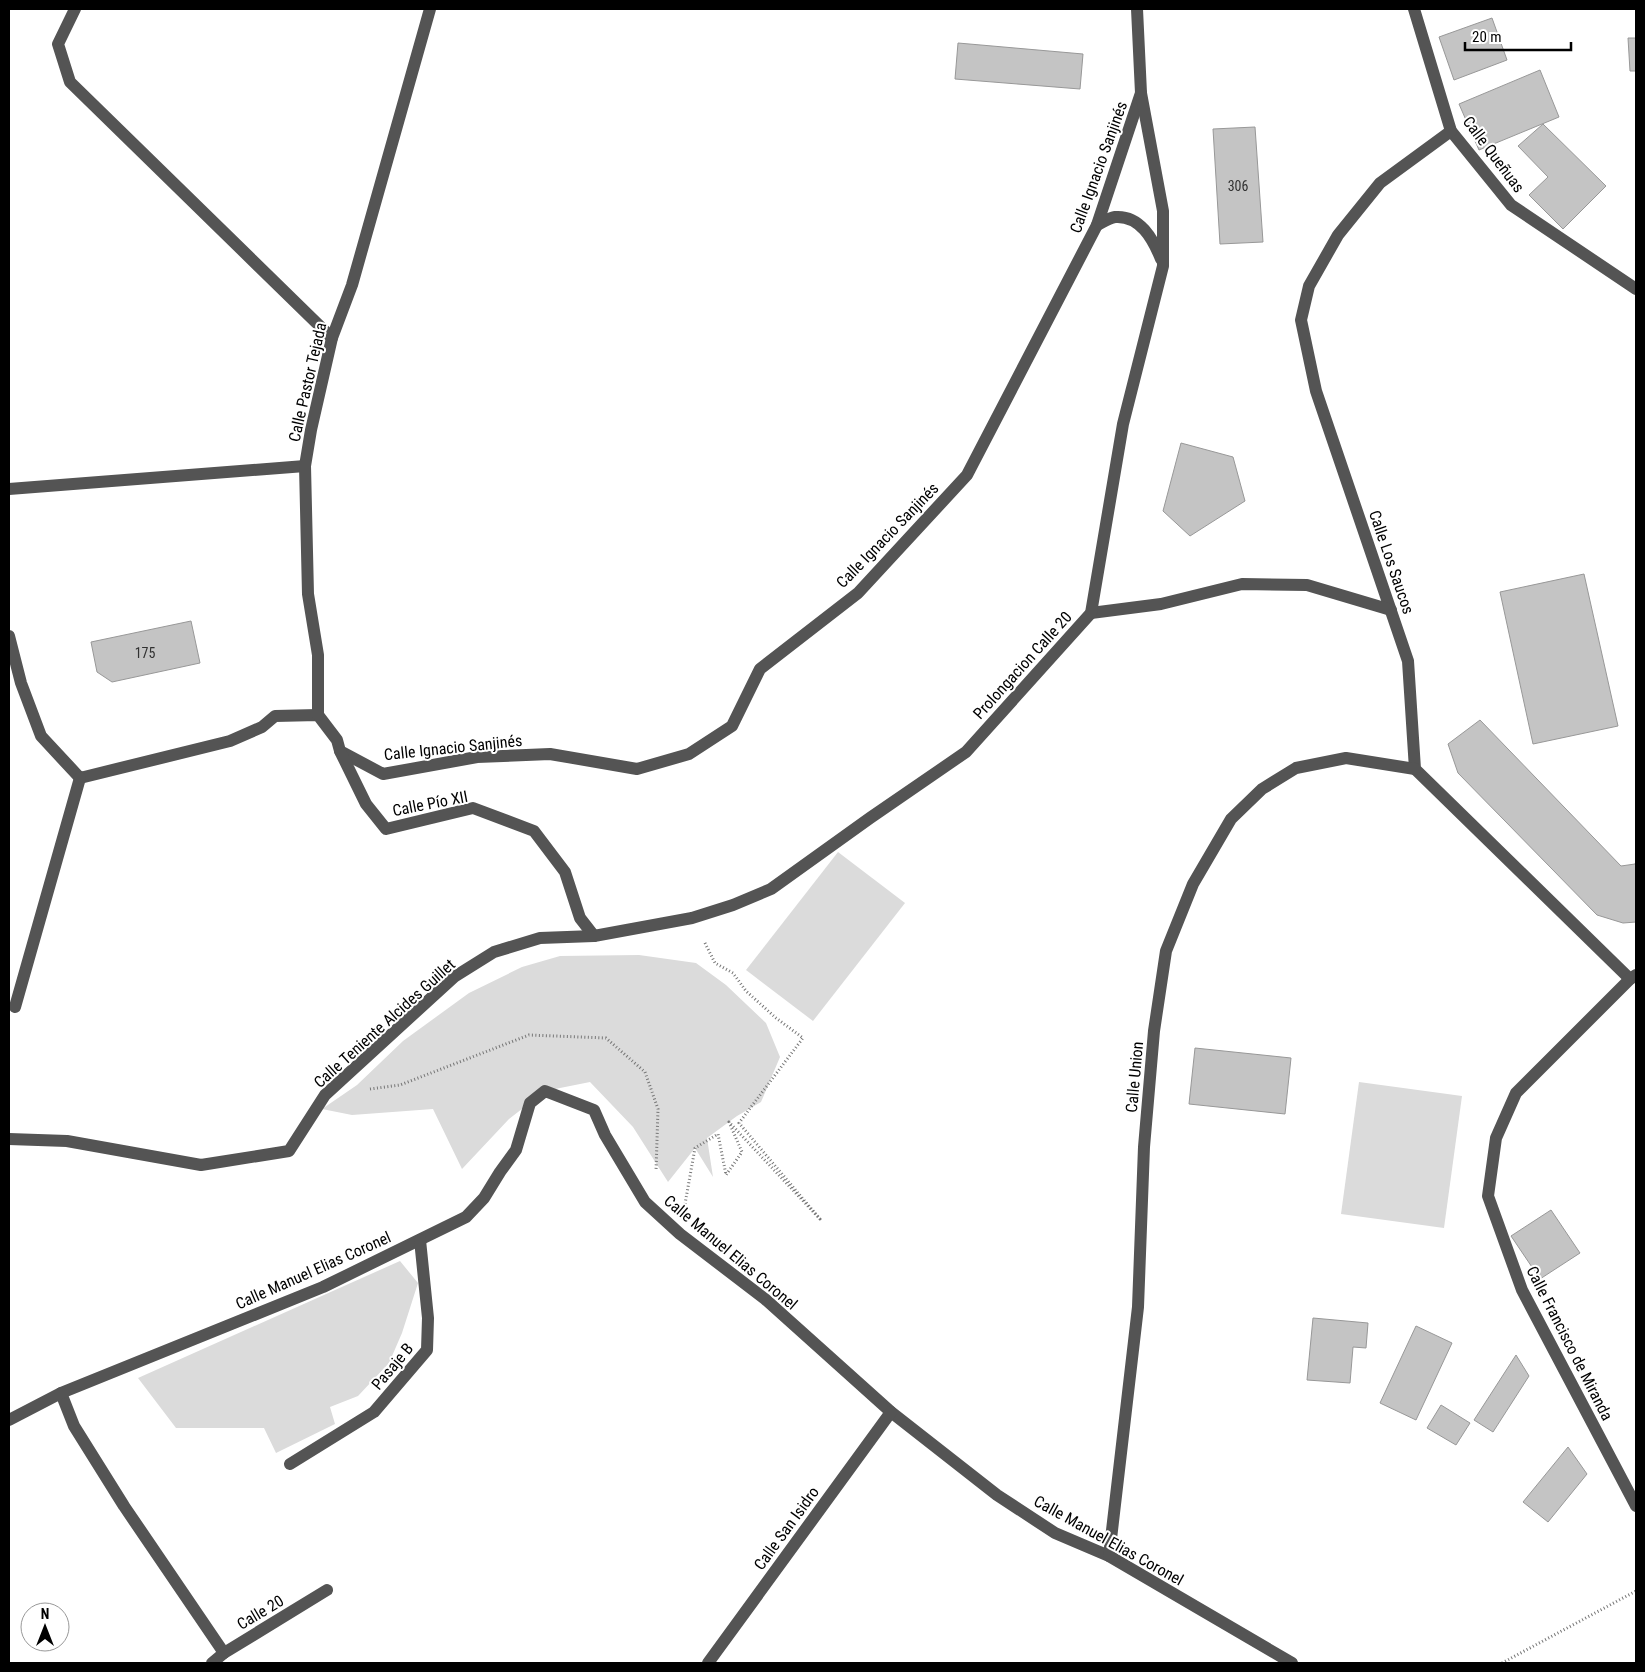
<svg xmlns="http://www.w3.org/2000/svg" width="1645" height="1672" viewBox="0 0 1645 1672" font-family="'Roboto Condensed',sans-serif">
<rect width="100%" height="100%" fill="#fff"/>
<g fill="#dbdbdb">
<path d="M 838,852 L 905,903 L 813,1021 L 746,970 Z"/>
<path d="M 639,955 L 696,963 L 726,985 L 766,1023 L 780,1057 L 761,1102 L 737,1116 L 707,1138 L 713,1177 L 695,1148 L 668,1182 L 633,1127 L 590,1082 L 545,1091 L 509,1119 L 462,1169 L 433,1109 L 352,1115 L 322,1109 L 357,1085 L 403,1041 L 469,993 L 522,967 L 560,956 Z"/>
<path d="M 1359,1082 L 1462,1096 L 1444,1228 L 1341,1214 Z"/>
<path d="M 400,1261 L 418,1283 L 402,1333 L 389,1363 L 358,1396 L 330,1407 L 335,1424 L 276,1453 L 264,1428 L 176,1428 L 138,1378 Z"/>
</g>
<g fill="#c4c4c4" stroke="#989898">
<path d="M 1492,18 L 1507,60 L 1454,80 L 1439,37 Z"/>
<path d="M 1628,38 L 1636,38 L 1636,71 L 1630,71 Z"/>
<path d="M 958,43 L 1083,54 L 1080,89 L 955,79 Z"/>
<path d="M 1540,70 L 1559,117 L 1479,150 L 1459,104 Z"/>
<path d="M 1543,124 L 1606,186 L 1563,229 L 1529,195 L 1548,177 L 1518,146 Z"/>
<path d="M 1255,127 L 1263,242 L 1220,244 L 1213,129 Z"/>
<path d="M 1181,443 L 1233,457 L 1245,501 L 1190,536 L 1163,511 Z"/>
<path d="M 1584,574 L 1618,726 L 1533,744 L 1500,592 Z"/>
<path d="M 191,621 L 200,663 L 112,682 L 97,672 L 91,642 Z"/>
<path d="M 1480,720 L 1621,866 L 1635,864 L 1636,862 L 1636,922 L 1623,923 L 1597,915 L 1458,773 L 1448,744 Z"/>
<path d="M 1195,1048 L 1291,1058 L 1285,1114 L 1189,1104 Z"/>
<path d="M 1551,1210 L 1580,1253 L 1540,1279 L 1511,1236 Z"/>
<path d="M 1313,1318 L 1368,1323 L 1366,1348 L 1353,1347 L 1350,1383 L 1307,1380 Z"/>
<path d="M 1416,1326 L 1452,1343 L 1416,1420 L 1380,1403 Z"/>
<path d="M 1516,1355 L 1529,1376 L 1493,1432 L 1474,1420 Z"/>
<path d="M 1441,1405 L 1470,1423 L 1456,1445 L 1427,1428 Z"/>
<path d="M 1568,1447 L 1587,1474 L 1548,1522 L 1523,1502 Z"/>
</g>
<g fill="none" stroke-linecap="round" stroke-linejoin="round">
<g stroke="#767676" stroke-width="3" stroke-dasharray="1 2.5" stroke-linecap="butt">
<path d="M 370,1089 L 400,1085 L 529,1035 L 606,1038 L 645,1072 L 658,1109 L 656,1171"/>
<path d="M 685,1204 L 695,1148 L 718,1134 L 726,1175 L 742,1152 L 729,1122 L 820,1219 L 739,1123 L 803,1038 L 776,1018 L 746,991 L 733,973 L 715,963 L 704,941"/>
<path d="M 1502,1663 L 1636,1591"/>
</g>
<g stroke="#545454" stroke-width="12">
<path d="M 75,9 L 58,44 L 70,82 L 332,338"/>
<path d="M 1414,9 L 1451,131 L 1511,205 L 1636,289"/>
<path d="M 1451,131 L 1380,183 L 1338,235 L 1309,286 L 1301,320 L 1316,391 L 1408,661 L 1415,769 L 1630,979"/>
<path d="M 1097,225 C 1103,222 1109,218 1115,217 C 1140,215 1153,239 1161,259"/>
<path d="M 9,489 L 305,466"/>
<path d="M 1091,613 L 1161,604 L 1242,584 L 1307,585 L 1391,610"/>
<path d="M 9,636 L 21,683 L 41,736 L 80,778 L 230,741 L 262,727 L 275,716 L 318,715 L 337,740 L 340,751 L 383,774 L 477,757 L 550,754 L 637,769 L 689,754 L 732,726 L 760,669 L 858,593 L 967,475 L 1097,225 L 1141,93 L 1137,9"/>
<path d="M 318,715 L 318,655 L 308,594 L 305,466 L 311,430 L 332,338 L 352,285 L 430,9"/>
<path d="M 340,751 L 366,804 L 386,829 L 473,808 L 534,831 L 565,872 L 580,918 L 594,936"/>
<path d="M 1636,975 L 1630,979 L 1516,1093 L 1496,1138 L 1488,1196 L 1522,1290 L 1636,1506"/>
<path d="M 15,1007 L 80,778"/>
<path d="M 9,1139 L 67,1141 L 201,1165 L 289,1151 L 325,1095 L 454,977 L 494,952 L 540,938 L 594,936 L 692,918 L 733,905 L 771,889 L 870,818 L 966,752 L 1091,613 L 1123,424 L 1163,266 L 1163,211 L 1141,93"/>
<path d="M 61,1393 L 74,1426 L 124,1506 L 224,1653"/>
<path d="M 9,1420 L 61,1393 L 323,1287 L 466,1217 L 484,1198 L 500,1172 L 516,1150 L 530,1103 L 545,1091 L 594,1110 L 605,1135 L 645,1202 L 680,1234 L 765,1299 L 891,1412 L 997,1495 L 1055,1533 L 1109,1556 L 1292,1663"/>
<path d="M 290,1464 L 374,1412 L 427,1350 L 428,1318 L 420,1240"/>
<path d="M 1109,1556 L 1138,1307 L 1144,1147 L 1154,1031 L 1166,951 L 1193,884 L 1231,819 L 1262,789 L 1296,768 L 1346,758 L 1415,769"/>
<path d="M 212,1663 L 224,1653 L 327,1590"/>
<path d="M 708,1663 L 891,1412"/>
</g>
</g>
<g text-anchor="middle" stroke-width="4" stroke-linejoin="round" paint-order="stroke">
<g font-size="14" fill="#313131">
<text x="1238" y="191">306</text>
<text x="145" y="658">175</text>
</g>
<g font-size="16" fill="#000" stroke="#fff">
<text transform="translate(1494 154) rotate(53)" y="6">Calle Queñuas</text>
<text transform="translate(1098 167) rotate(-70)" y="6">Calle Ignacio Sanjinés</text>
<text transform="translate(307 382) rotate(-77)" y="6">Calle Pastor Tejada</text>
<text transform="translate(887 535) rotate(-46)" y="6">Calle Ignacio Sanjinés</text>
<text transform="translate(1392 562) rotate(71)" y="6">Calle Los Saucos</text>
<text transform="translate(1022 665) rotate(-48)" y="6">Prolongacion Calle 20</text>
<text transform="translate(453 747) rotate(-6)" y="6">Calle Ignacio Sanjinés</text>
<text transform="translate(430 803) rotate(-11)" y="6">Calle Pío XII</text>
<text transform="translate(384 1023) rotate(-42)" y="6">Calle Teniente Alcides Guillet</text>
<text transform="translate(1134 1077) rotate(-85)" y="6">Calle Union</text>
<text transform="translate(731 1252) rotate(40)" y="6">Calle Manuel Elias Coronel</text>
<text transform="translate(313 1270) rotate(-24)" y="6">Calle Manuel Elias Coronel</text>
<text transform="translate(1570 1343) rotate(63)" y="6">Calle Francisco de Miranda</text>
<text transform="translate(392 1366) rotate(-50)" y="6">Pasaje B</text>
<text transform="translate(786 1528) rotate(-54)" y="6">Calle San Isidro</text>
<text transform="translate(1109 1540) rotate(29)" y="6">Calle Manuel Elias Coronel</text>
<text transform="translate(260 1612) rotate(-31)" y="6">Calle 20</text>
</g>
</g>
<rect width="1645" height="1672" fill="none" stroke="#000000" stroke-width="20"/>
<g transform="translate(45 1627)"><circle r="24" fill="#ffffff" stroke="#999999"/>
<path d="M0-4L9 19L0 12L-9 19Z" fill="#000000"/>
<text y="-8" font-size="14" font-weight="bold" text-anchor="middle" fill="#000000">N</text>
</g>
<path d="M1465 42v8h106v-8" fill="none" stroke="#000000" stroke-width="2.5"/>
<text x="1472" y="42" font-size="15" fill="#000000" stroke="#ffffff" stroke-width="4" paint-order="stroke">20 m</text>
</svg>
